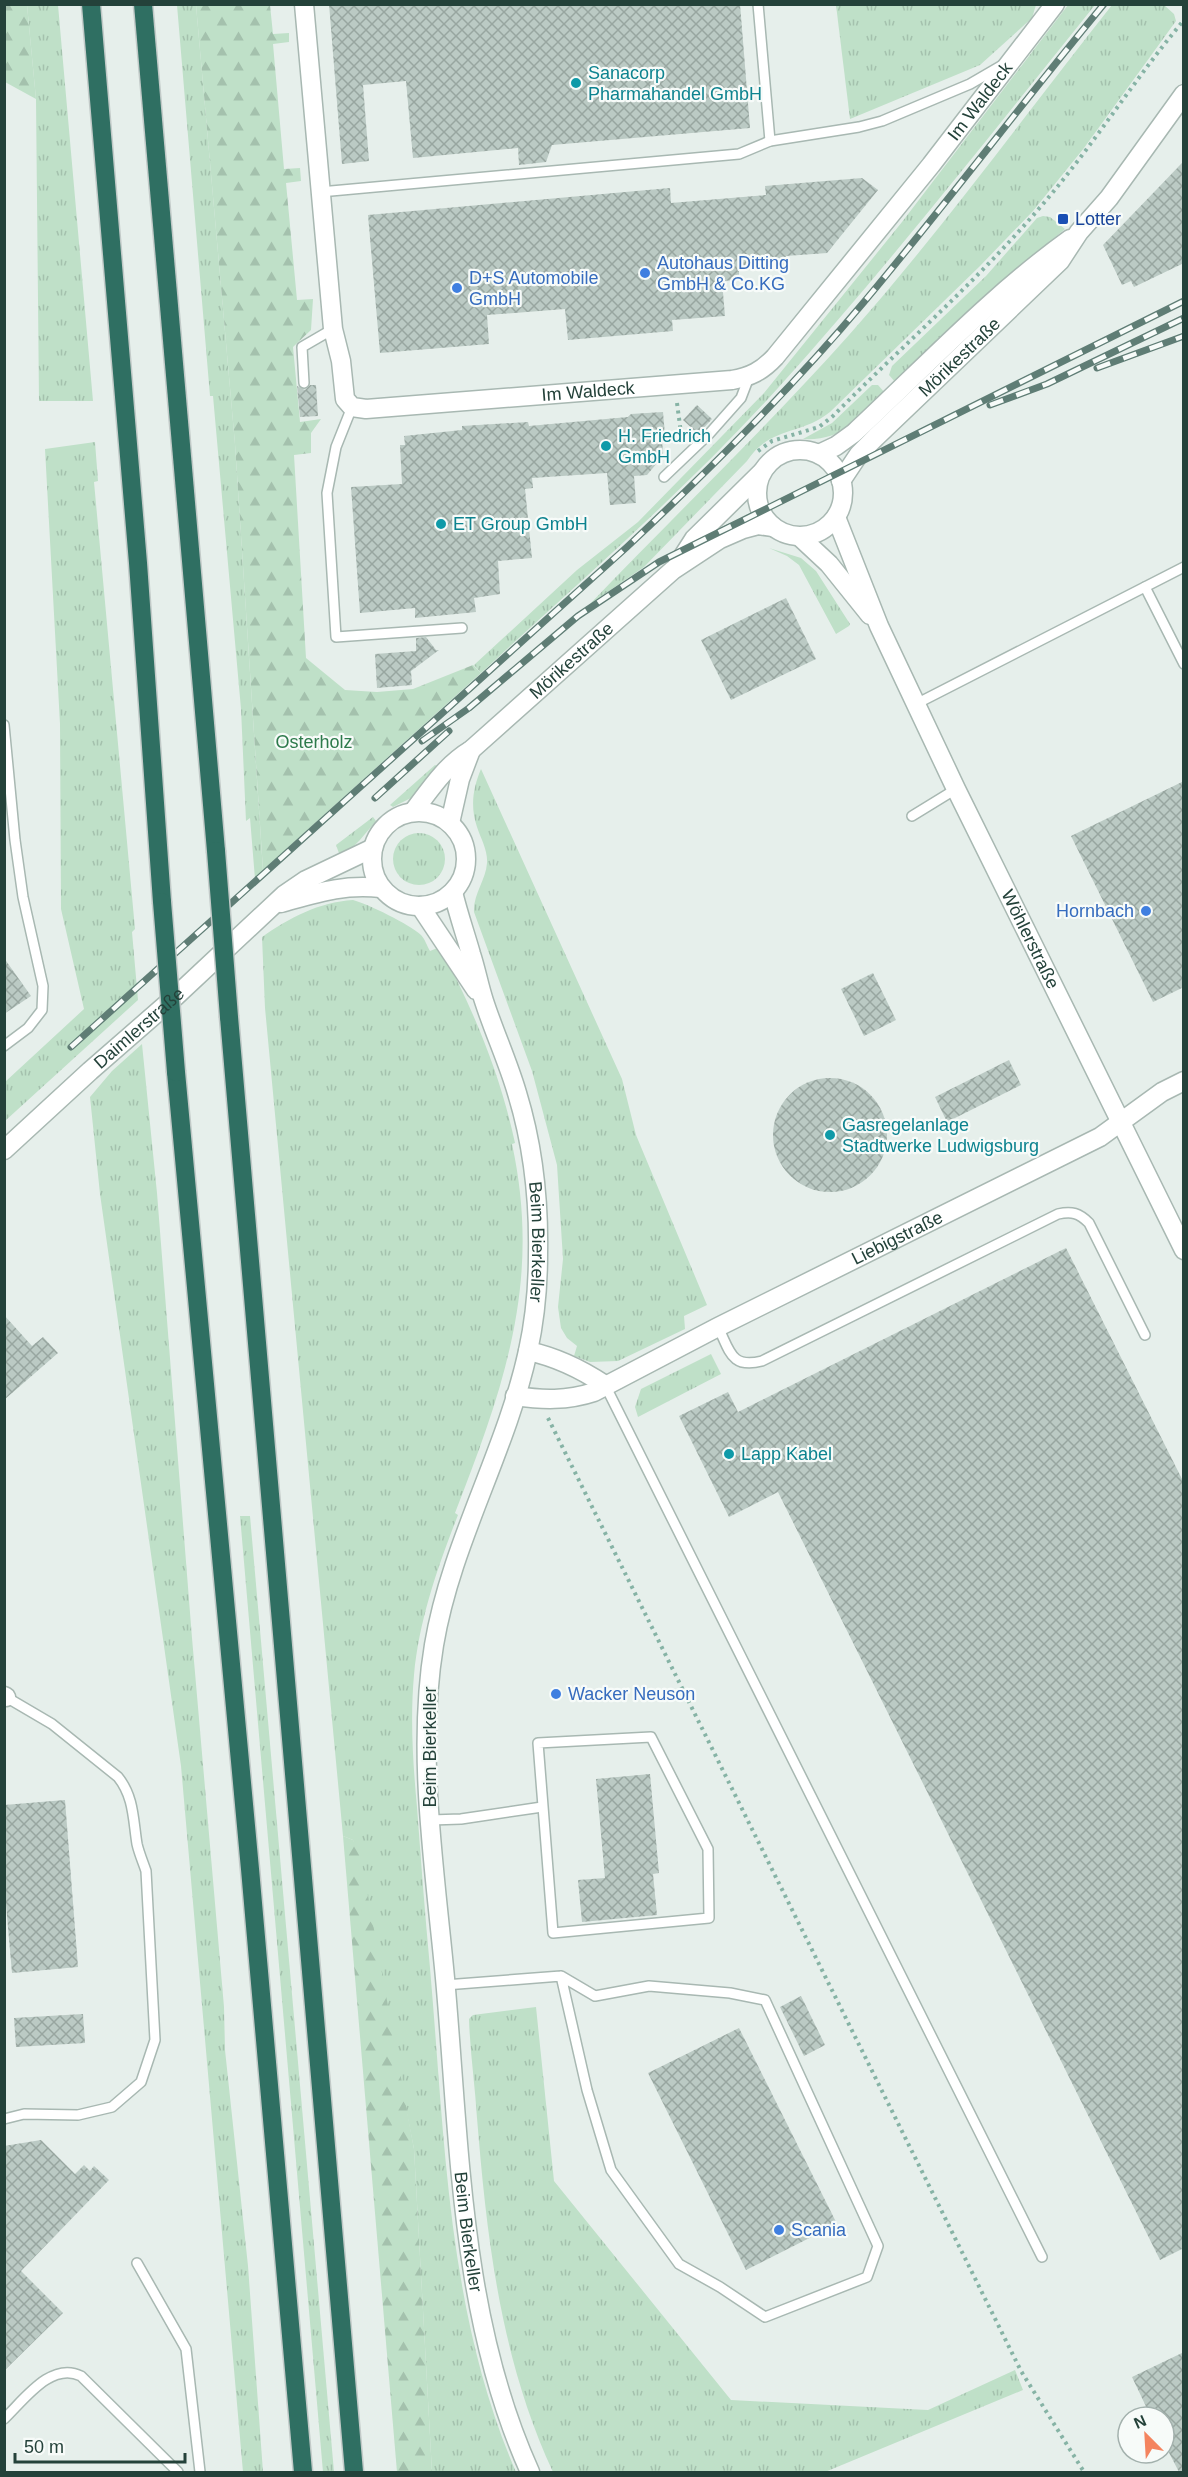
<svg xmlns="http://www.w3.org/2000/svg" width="1188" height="2477" viewBox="0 0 1188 2477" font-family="Arial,sans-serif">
<defs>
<pattern id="grass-tufts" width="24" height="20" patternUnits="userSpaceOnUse" patternTransform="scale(1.5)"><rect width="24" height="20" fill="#bfe0c8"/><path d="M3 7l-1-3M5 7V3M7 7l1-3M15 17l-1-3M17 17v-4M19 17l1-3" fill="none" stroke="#a4c1ad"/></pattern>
<pattern id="forest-firs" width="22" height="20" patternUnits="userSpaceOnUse" patternTransform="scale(1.5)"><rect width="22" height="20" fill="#bfe0c8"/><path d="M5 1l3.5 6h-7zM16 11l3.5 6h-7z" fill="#a4c1ad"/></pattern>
<pattern id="building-cross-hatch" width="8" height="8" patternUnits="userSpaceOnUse" patternTransform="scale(1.5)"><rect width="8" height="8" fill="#bbcac4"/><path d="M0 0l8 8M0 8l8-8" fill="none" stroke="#98a6a0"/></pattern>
</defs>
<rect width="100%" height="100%" fill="#e6efeb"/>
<g fill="url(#grass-tufts)">
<path d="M 27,5 L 58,5 L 93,401 L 39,401 L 36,99 Z"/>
<path d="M 177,5 L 196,5 L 235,444 L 263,871 L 255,879 L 250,818 L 246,821 L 241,709 L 213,396 L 210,396 Z"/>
<path d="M 836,5 L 836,4 L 1036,5 L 1032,18 L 980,65 L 850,119 Z"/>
<path d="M 1068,5 L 1095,5 C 991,134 889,265 778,388 C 686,490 581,580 481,673 L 474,665 L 577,570 L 638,522 L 764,393 L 902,222 Z"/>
<path d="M 1112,5 L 1164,5 L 1174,14 L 1176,21 L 1084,148 L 1033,211 L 980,266 L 830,412 C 800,436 770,426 747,461 L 644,567 L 590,604 C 676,514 766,428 849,335 C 942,230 1025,115 1112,5 Z"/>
<path d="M 1043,216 L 1050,217 L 1065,229 L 992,290 L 896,383 L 889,375 L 892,366 L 986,276 L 1037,218 Z"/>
<path d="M 872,385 L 878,385 L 885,393 C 860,419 842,441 803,439 L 832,423 Z"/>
<path d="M 95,442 L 98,481 L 94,482 L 135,929 L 132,932 L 138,1000 L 5,1121 L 5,1082 L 84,1009 L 61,909 L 60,724 L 45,449 Z"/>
<path d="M 769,548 L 801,558 L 816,571 L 850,624 L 849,626 L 836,634 L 799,565 L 787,556 Z"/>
<path d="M 435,765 L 437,766 L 415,796 L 393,807 L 390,805 Z"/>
<path d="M 481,769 L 622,1079 L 636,1135 L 707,1305 L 684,1316 L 685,1329 L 618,1361 L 590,1362 L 574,1356 L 577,1346 L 567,1338 L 561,1328 L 558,1307 L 563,1259 L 557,1165 L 532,1071 L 474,912 C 473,894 486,880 487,863 C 488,851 481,839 477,827 C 470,806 473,788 481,769 Z"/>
<path d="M 373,817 L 376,821 C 364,835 356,847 340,856 L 336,845 Z"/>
<circle cx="419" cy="859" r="26"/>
<path d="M 353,900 C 368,904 409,924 421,935 C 425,939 427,946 430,951 L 440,947 C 473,1009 500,1073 515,1143 L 512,1144 C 542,1281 504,1387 455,1513 L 458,1515 C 438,1566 419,1620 414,1675 C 410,1719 413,1764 417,1807 C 421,1861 425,1915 430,1968 C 445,2139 447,2313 516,2472 L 432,2472 L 414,2149 L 353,1840 L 343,1836 L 265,1008 L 262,937 C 289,918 319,902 353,900 Z"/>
<path d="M 142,1044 L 157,1193 L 192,1638 L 224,2007 L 225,2050 L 248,2266 L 263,2472 L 243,2472 L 181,1766 L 100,1194 L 90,1097 L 112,1071 Z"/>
<path d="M 711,1354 L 721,1374 L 638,1417 L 635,1407 L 641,1389 Z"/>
<path d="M 240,1516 L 250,1516 L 334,2472 L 323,2472 Z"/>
<path d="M 536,2007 L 554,2181 L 731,2400 L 928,2410 L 1015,2370 L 1023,2390 L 825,2472 L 553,2472 C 501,2360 487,2241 477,2118 C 475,2085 470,2052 469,2019 L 473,2015 Z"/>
</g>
<g fill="url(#forest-firs)">
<path d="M 4,5 L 27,5 L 36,99 L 5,82 Z"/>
<path d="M 196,5 L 270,5 L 273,34 L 289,33 L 289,42 L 273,44 L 284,169 L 300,168 L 301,181 L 286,183 L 297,300 L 313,299 L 311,330 L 293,347 L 300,422 L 321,419 L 311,433 L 311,453 L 294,455 L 306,658 L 345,690 L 377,692 L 413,689 L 473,665 L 481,673 L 263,870 L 235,444 Z"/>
<path d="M 343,1836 L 353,1840 L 361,1858 L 414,2149 L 432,2472 L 397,2472 Z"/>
</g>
<g fill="url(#building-cross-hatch)">
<path d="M 329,4 L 740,4 L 750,128 L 552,145 L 546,162 L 519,165 L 518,148 L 413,158 L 406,81 L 363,85 L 369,161 L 342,164 Z"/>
<path d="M 1184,161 L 1184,263 L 1134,287 L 1131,281 L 1122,285 L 1103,245 Z"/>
<path d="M 862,178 L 878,190 L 827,253 L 786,256 L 787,266 L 739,270 L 739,280 L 722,281 L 725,316 L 672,320 L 673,331 L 568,340 L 565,309 L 487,315 L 489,344 L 380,353 L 368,215 L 670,188 L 671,203 L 766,195 L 765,186 Z"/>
<path d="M 310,385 L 316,385 L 318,416 L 300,417 L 297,386 L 305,390 Z"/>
<path d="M 697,405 L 712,419 L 698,434 L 683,420 Z"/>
<path d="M 663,412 L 665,435 L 662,436 L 663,456 L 647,475 L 634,476 L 636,503 L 610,505 L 607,473 L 532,478 L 533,488 L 525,489 L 532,558 L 498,561 L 500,594 L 474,598 L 476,612 L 415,618 L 415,608 L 360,613 L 351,487 L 402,484 L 400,445 L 405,445 L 404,436 L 462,430 L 462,426 L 528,422 L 529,426 L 628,417 L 631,414 Z"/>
<path d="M 786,598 L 816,659 L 731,700 L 701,640 Z"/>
<path d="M 426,637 L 436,650 L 439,650 L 411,671 L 412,685 L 377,688 L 375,654 L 416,651 L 416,638 Z"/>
<path d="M 1184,781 L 1184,987 L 1153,1002 L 1071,836 Z"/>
<path d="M 4,958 L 31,996 L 4,1014 Z"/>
<path d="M 873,973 L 896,1020 L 864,1036 L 841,989 Z"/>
<path d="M 1009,1060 L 1021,1085 L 947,1122 L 935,1097 Z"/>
<circle cx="830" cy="1135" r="57"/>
<path d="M 1066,1248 L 1184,1483 L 1184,2248 L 1160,2260 L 778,1492 L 729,1517 L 679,1416 L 728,1392 L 738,1412 Z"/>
<path d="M 4,1315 L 32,1346 L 43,1337 L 58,1353 L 4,1400 Z"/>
<path d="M 650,1774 L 659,1873 L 653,1874 L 657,1915 L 582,1922 L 578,1880 L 605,1878 L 596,1779 Z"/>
<path d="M 65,1800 L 78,1967 L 12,1973 L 4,1882 L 4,1805 Z"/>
<path d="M 801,1996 L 825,2045 L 804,2056 L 780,2007 Z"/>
<path d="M 83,2014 L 85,2043 L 16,2047 L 14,2018 Z"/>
<path d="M 739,2028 L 837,2224 L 746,2270 L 648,2073 Z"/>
<path d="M 41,2140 L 75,2174 L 84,2165 L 90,2171 L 94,2166 L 109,2180 L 21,2271 L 63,2313 L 4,2371 L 4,2146 Z"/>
<path d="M 1184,2352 L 1184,2472 L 1179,2472 L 1164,2443 L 1164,2417 L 1151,2417 L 1132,2377 Z"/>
</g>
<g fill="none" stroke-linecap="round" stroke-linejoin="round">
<g stroke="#a8b8b2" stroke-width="12">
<g id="service">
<path d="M 758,4 L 770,141"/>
<path d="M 320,192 L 739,154 L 770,141 L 859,127 L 882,121 L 970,84 L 1001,66"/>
<path d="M 304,383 L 302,347 L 333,329"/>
<path d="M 352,407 L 336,447 L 327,493 L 336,637 L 462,628"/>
<path d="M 664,477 L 709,434 L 741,398 L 749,377"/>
<path d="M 1145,587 L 1184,664"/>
<path d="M 916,704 L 1184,567"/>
<path d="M 4,725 L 15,840 L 23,897 L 43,986 L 42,1010 L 28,1028 L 4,1046"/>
<path d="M 912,816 L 956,789"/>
<path d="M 718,1327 C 730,1351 731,1369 762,1361 L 1058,1214 C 1072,1211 1079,1213 1089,1223 L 1145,1335"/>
<path d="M 605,1385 L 1042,2257"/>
<path d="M 651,1737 L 708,1849 L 709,1918 L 553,1933 L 538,1743 Z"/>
<path d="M 431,1820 L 461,1819 L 542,1807"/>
<path d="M 445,1985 L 561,1976 L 595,1996 L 649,1986 L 730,1993 L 765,2000 L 878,2246 L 867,2277 L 765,2317 L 720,2287 L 679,2264 L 611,2170 L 587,2090 L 561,1976"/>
<path d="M 4,2119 L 24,2114 L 78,2115 L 112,2107 L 141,2082 L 155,2040 L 146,1871 C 143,1862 139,1853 137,1844 C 133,1819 134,1797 118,1777 L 52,1724 L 6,1697"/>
<path d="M 137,2263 L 186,2349 L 200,2472"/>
<path d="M 4,2419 C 24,2400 51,2361 81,2376 L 178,2472"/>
</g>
</g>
<g stroke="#a8b8b2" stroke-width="21">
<g id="minor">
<path id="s1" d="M 304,4 L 333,329 L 341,361 L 345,399 L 352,407 L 366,409 L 732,380 C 750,377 762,371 775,357 L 931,165 L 1055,4"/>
<circle cx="800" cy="493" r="43"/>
<path d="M 819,454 L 836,446 L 854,433 C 925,367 991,296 1070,239"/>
<path id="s2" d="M 841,481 L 859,454 L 876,437 L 1060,261 L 1079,232 L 1109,198 L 1184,94"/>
<path id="s3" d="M 836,517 L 879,626 L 956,789 L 1184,1250"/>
<path d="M 800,537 L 829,564 L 870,615"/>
<path d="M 678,564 L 694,539 L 762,472"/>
<circle cx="419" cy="859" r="47"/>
<path id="s4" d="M 413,812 C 431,788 446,765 471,750 L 673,570 L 720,539 L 743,529 L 758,525 L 773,527"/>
<path d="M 450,823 L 460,779 L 471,750"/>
<path id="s5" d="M 453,892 C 458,913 465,933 471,954 C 476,969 479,986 484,1001 C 494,1032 508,1062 517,1093 C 533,1145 539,1200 538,1254 C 538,1286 535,1319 528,1351 C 506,1452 451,1543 434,1645 C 416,1753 435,1870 445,1978 C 460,2144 460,2318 530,2472"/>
<path d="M 281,903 C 317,893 342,884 381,888"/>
<path d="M 420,906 L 476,990"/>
<path id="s6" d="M 4,1150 L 90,1071 L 176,996 L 284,895 L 306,880 L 373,848"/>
<path d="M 528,1351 C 556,1357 581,1369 605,1385"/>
<path id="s7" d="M 515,1396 C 542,1400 567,1401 594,1392 L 718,1327 L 1100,1137 L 1162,1092 L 1184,1081"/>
<path d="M 4,1696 L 6,1697"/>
</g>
</g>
<g stroke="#c2cac8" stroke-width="21">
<g id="motorway">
<path d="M 91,4 L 138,563 L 162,902"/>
<path d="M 143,4 L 216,851"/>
<path d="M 229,1017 L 354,2472"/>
<path d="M 176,1072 L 250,1869 L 303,2472"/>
</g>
</g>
<g stroke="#86b3a5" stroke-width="4" stroke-dasharray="3 4.5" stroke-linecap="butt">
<path d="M 677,403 L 682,441"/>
<path d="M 758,451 L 772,441 L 819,427 L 833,416 C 900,348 973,285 1036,212 C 1090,151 1132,82 1184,20"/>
<path d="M 548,1418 L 1021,2371 L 1084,2472"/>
</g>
<use href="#service" stroke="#fff" stroke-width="9"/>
<use href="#minor" stroke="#fff" stroke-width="18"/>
<use href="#motorway" stroke="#2f6f62" stroke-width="18"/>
<g stroke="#5f7d75" stroke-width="7">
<g id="rail">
<path d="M 1097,368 L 1184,336"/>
<path d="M 990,405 L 1047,384 L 1184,318"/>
<path d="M 422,741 L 469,708 L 578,616 L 659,562 L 1184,301"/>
<path d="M 375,798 L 449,731"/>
<path d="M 71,1047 L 627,547 C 710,469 791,389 864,302 C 946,204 1023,102 1104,4"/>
</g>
</g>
<use href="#rail" stroke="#f7fbf9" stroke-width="4.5" stroke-dasharray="14" stroke-linecap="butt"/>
<g stroke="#c2cac8" stroke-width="21" stroke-linecap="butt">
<g id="motorway-bridge">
<path d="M 216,851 L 229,1017"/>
<path d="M 162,902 L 176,1072"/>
</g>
</g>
<use href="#motorway-bridge" stroke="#2f6f62" stroke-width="18"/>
</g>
<g fill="#0f9aa8" stroke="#f7fbf9" stroke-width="2">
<circle cx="576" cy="83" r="6"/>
<circle cx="606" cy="446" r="6"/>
<circle cx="441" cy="524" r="6"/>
<circle cx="830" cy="1135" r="6"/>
<circle cx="729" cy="1454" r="6"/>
</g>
<rect fill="#1a4fb4" stroke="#f7fbf9" stroke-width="2" x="1057" y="213" width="12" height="12" rx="3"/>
<g fill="#3f7fe0" stroke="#f7fbf9" stroke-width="2">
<circle cx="645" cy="273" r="6"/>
<circle cx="457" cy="288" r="6"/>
<circle cx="1146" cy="911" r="6"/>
<circle cx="556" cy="1694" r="6"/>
<circle cx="779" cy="2230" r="6"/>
</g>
<g text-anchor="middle" stroke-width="4.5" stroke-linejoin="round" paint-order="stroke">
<g font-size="18" fill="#0d838f" stroke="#f7fbf9" text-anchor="start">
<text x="588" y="79">Sanacorp<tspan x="588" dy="21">Pharmahandel GmbH</tspan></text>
<text x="618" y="442">H. Friedrich<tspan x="618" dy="21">GmbH</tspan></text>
<text x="453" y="530">ET Group GmbH</text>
<text x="842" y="1131">Gasregelanlage<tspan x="842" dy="21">Stadtwerke Ludwigsburg</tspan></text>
<text x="741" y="1460">Lapp Kabel</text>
</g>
<g font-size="18" fill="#24423a" stroke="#f7fbf9">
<text dy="6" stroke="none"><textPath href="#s1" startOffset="1167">Im Waldeck</textPath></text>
<text dy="6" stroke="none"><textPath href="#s2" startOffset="172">Mörikestraße</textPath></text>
<text dy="6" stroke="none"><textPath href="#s1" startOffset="645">Im Waldeck</textPath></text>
<text dy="6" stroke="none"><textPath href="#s4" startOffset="220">Mörikestraße</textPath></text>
<text dy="6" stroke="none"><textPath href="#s3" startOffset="465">Wöhlerstraße</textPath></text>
<text dy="6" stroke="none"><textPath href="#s6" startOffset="182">Daimlerstraße</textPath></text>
<text dy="6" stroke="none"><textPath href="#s7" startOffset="420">Liebigstraße</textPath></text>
<text dy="6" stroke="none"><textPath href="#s5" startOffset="362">Beim Bierkeller</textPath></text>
<text transform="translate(430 1747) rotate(-90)" y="6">Beim Bierkeller</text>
<text dy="6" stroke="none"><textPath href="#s5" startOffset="1370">Beim Bierkeller</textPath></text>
</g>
<g font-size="18" fill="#164399" stroke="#f7fbf9" text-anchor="start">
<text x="1075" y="225">Lotter</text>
</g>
<g font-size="18" fill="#366cbe" stroke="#f7fbf9" text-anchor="start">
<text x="657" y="269">Autohaus Ditting<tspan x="657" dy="21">GmbH &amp; Co.KG</tspan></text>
<text x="469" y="284">D+S Automobile<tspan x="469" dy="21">GmbH</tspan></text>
<text x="1134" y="917" text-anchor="end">Hornbach</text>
<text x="568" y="1700">Wacker Neuson</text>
<text x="791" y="2236">Scania</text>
</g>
<g font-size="18" fill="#2d7a4b" stroke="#f7fbf9">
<text x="314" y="748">Osterholz</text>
</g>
</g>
<rect width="1188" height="2477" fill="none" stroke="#24423a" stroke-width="12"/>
<g transform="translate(1146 2435) rotate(336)"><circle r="28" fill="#f7fbf9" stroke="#a3b1ad" stroke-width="1.5"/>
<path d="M0-4.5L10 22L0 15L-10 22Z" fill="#f4845f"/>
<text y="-9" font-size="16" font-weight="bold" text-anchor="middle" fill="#24423a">N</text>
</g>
<path d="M15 2453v9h170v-9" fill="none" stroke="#24423a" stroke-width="3"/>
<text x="24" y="2453" font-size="18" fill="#24423a" stroke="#f7fbf9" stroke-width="4.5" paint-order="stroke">50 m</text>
</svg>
